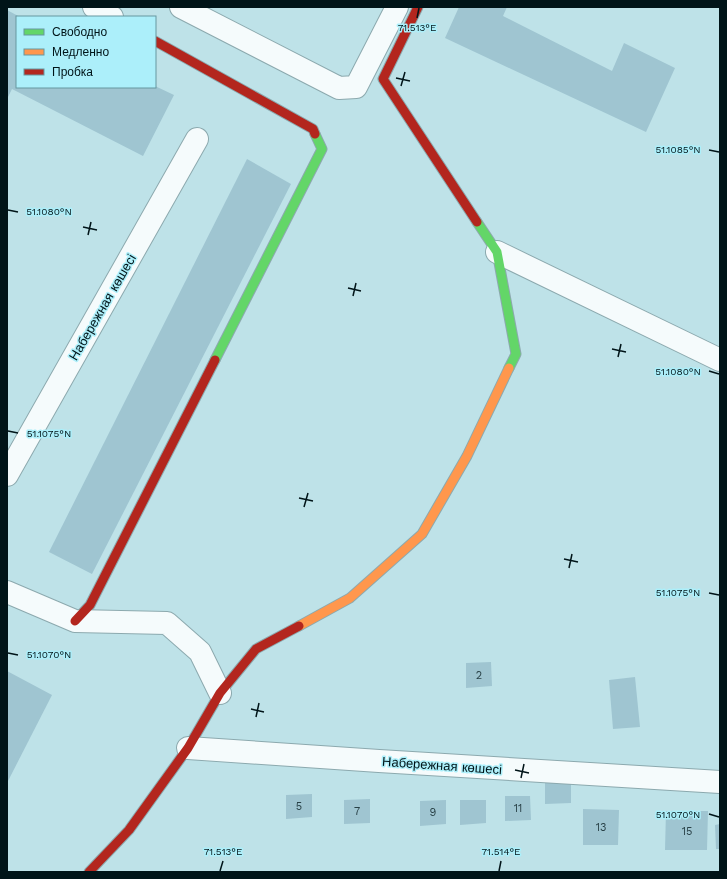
<svg xmlns="http://www.w3.org/2000/svg" width="727" height="879" viewBox="0 0 727 879" font-family="'Work Sans',sans-serif">
<rect width="100%" height="100%" fill="#bee2e8"/>
<g fill="#9fc5d1">
<path d="M 459,7 L 507,7 L 503,16 L 612,71 L 624,43 L 675,68 L 646,132 L 445,38 Z"/>
<path d="M 7,10 L 20,17 L 17,17 L 17,87 L 155,87 L 155,86 L 174,95 L 143,156 L 12,89 L 7,99 Z"/>
<path d="M 247,159 L 291,184 L 92,574 L 49,552 Z"/>
<path d="M 491,662 L 492,686 L 466,688 L 466,663 Z"/>
<path d="M 7,671 L 52,695 L 7,783 Z"/>
<path d="M 635,677 L 640,727 L 613,729 L 609,680 Z"/>
<path d="M 571,779 L 571,803 L 545,804 L 545,780 Z"/>
<path d="M 312,794 L 312,817 L 286,819 L 286,795 Z"/>
<path d="M 505,796 L 530,796 L 531,820 L 505,821 Z"/>
<path d="M 370,799 L 370,823 L 344,824 L 344,800 Z"/>
<path d="M 446,800 L 446,824 L 420,826 L 420,801 Z"/>
<path d="M 460,800 L 486,800 L 486,823 L 460,825 Z"/>
<path d="M 583,809 L 619,810 L 618,845 L 583,845 Z"/>
<path d="M 666,811 L 708,811 L 707,850 L 665,850 Z"/>
<path d="M 720,824 L 720,849 L 716,849 L 715,825 Z"/>
</g>
<g fill="none" stroke-linecap="round" stroke-linejoin="round">
<g stroke="#8ca9ae" stroke-width="24">
<g id="street">
<path d="M 94,7 L 112,17"/>
<path d="M 181,7 L 339,88 L 356,87 L 397,7"/>
<path d="M 497,252 L 720,360"/>
<path d="M 7,475 L 197,139"/>
<path d="M 7,592 L 75,621 L 167,623 L 200,652 L 220,693"/>
<path d="M 188,748 L 379,761 L 720,782"/>
</g>
</g>
<g stroke="#8ca9ae" stroke-width="11">
<g id="fast">
<path d="M 477,222 L 497,252 L 516,354 L 509,368"/>
<path d="M 215,360 L 322,149 L 315,134"/>
</g>
</g>
<g stroke="#8ca9ae" stroke-width="11">
<path id="slow" d="M 299,626 L 350,598 L 422,534 L 467,456 L 509,368"/>
</g>
<g stroke="#8ca9ae" stroke-width="11">
<g id="jam">
<path d="M 418,7 L 383,79 L 477,222"/>
<path d="M 155,41 L 313,129 L 315,134"/>
<path d="M 75,621 L 90,605 L 215,360"/>
<path d="M 89,872 L 129,830 L 188,748 L 220,693 L 256,649 L 299,626"/>
</g>
</g>
<use href="#street" stroke="#f5fbfc" stroke-width="22"/>
<use href="#fast" stroke="#63d668" stroke-width="9"/>
<use href="#slow" stroke="#ff974d" stroke-width="9"/>
<use href="#jam" stroke="#b3261e" stroke-width="9"/>
</g>
<path fill="none" stroke="#001418" stroke-width="1.5" d="M 417,18 L 419,8M 396,78 L 410,81M 401,86 L 405,72M 709,150 L 719,152M 8,210 L 18,212M 83,227 L 97,230M 88,235 L 91,222M 348,288 L 361,291M 353,296 L 356,283M 612,349 L 626,352M 618,357 L 621,344M 709,371 L 719,374M 8,431 L 18,433M 299,498 L 313,501M 304,507 L 308,493M 564,559 L 578,562M 569,568 L 572,554M 709,593 L 719,595M 8,653 L 18,655M 251,709 L 264,712M 256,717 L 259,703M 515,770 L 529,773M 521,778 L 524,764M 709,814 L 719,817M 220,871 L 223,861M 499,871 L 501,861"/>
<g text-anchor="middle" stroke-width="3" stroke-linejoin="round" paint-order="stroke">
<g font-size="11" fill="#284046">
<text x="479" y="679">2</text>
<text x="299" y="810">5</text>
<text x="518" y="812">11</text>
<text x="357" y="815">7</text>
<text x="433" y="816">9</text>
<text x="601" y="831">13</text>
<text x="687" y="835">15</text>
</g>
<g font-size="13" fill="#001418" stroke="#aceffa">
<text transform="translate(102 307) rotate(-60)" y="5">Набережная көшесі</text>
<text transform="translate(442 765) rotate(4)" y="5">Набережная көшесі</text>
</g>
</g>
<g font-size="10" text-anchor="middle" fill="#001418" stroke="#aceffa" stroke-width="3" stroke-linejoin="round" paint-order="stroke">
<text x="417" y="31">71.513°E</text>
<text x="678" y="153">51.1085°N</text>
<text x="49" y="215">51.1080°N</text>
<text x="678" y="375">51.1080°N</text>
<text x="49" y="437">51.1075°N</text>
<text x="678" y="596">51.1075°N</text>
<text x="49" y="658">51.1070°N</text>
<text x="678" y="818">51.1070°N</text>
<text x="223" y="855">71.513°E</text>
<text x="501" y="855">71.514°E</text>
</g>
<rect width="727" height="879" fill="none" stroke="#001418" stroke-width="16"/>
<rect x="16" y="16" width="140" height="72" fill="#aceffa" stroke="#6797a0"/>
<rect x="24" y="29" width="20" height="6" fill="#63d668" stroke="#6797a0"/>
<text x="52" y="36" font-size="12" fill="#001418">Свободно</text>
<rect x="24" y="49" width="20" height="6" fill="#ff974d" stroke="#6797a0"/>
<text x="52" y="56" font-size="12" fill="#001418">Медленно</text>
<rect x="24" y="69" width="20" height="6" fill="#b3261e" stroke="#6797a0"/>
<text x="52" y="76" font-size="12" fill="#001418">Пробка</text>
</svg>
